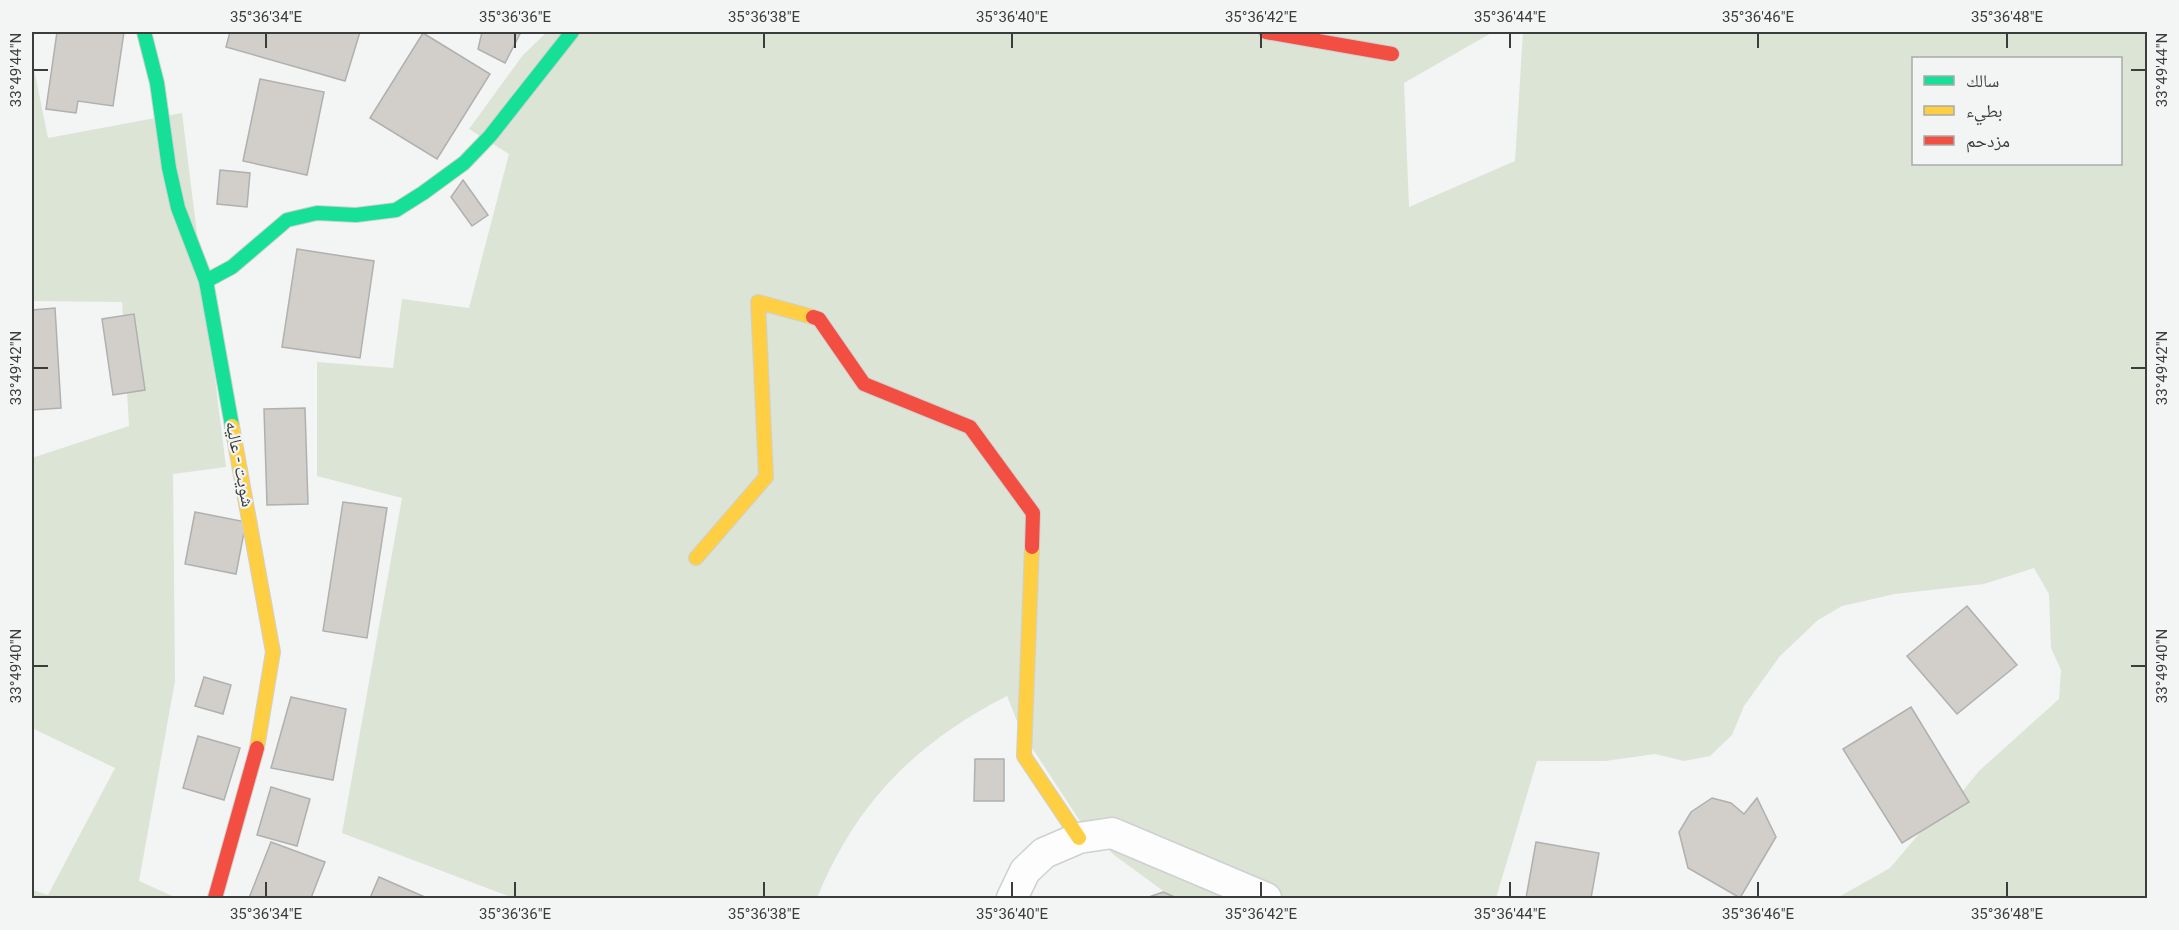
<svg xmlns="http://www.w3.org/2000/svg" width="2179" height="930" viewBox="0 0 2179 930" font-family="Roboto,'Noto Naskh Arabic',sans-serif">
<rect width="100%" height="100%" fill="#f3f4f4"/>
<g fill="#dce4d5" fill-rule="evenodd">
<path d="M 547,32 L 1493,32 L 1404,83 L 1409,207 L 1515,161 L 1523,32 L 2147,32 L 2147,898 L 1837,898 L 1890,868 L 1924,828 L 1962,792 L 1979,771 L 2059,699 L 2061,670 L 2051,648 L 2049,594 L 2034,568 L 1984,584 L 1895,594 L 1842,606 L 1818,620 L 1780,656 L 1744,706 L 1732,735 L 1710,756 L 1684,761 L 1655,754 L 1605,761 L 1537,761 L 1496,898 L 1173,898 L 1114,855 L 1082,824 L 1021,731 L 1007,696 C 915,743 856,803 817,898 L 513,898 L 342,833 L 402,498 L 317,476 L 317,362 L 393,368 L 402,299 L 469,308 L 509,154 L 469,129 L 523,55 ZM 1914,58 L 2120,58 L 2120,164 L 1914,164 Z"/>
<path d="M 32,59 L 48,138 L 182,113 L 226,467 L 173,474 L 175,681 L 139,881 L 177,898 L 32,898 L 32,890 L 48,895 L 115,768 L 32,728 L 32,458 L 129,426 L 122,302 L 32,301 Z"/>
</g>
<g fill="#d2cfca" stroke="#afb0af" stroke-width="1.5">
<path d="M 57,32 L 124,32 L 113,106 L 78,101 L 76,113 L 46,109 Z"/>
<path d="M 230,32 L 360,32 L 345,81 L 226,47 Z"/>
<path d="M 482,32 L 521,32 L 505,63 L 478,49 Z"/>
<path d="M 423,33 L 490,74 L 437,159 L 370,118 Z"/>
<path d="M 260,79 L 324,92 L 307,175 L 243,161 Z"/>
<path d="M 220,170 L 250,173 L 247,207 L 217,204 Z"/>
<path d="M 463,180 L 488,215 L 472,226 L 451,197 Z"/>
<path d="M 297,249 L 374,261 L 360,358 L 282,347 Z"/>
<path d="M 55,308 L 61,408 L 32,410 L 32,310 Z"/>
<path d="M 134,314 L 145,390 L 113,395 L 102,319 Z"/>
<path d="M 305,408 L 308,504 L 267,505 L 264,409 Z"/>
<path d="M 343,502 L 387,508 L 367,638 L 323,631 Z"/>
<path d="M 195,512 L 246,522 L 236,574 L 185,564 Z"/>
<path d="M 1967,606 L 2017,665 L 1957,714 L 1907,656 Z"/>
<path d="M 204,677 L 231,685 L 223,714 L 195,706 Z"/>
<path d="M 291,697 L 346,709 L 333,780 L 271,768 Z"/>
<path d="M 1911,707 L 1969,802 L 1902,843 L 1843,749 Z"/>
<path d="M 198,736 L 240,748 L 224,800 L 183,788 Z"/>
<path d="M 975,759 L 1004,759 L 1004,801 L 974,801 Z"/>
<path d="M 271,787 L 310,799 L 297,846 L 257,835 Z"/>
<path d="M 1712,798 L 1731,803 L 1744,814 L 1757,798 L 1776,837 L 1740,898 L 1688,868 L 1679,832 L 1691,812 Z"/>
<path d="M 271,842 L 325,862 L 311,898 L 249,898 Z"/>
<path d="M 1536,842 L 1599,853 L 1591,898 L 1526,898 Z"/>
<path d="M 379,877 L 427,898 L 370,898 Z"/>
<path d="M 1163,892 L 1177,898 L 1146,898 Z"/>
</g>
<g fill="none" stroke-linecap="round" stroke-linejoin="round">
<g stroke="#cfd0d0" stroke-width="33">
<path id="street" d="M 1012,898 L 1025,871 L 1044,853 L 1079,838 L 1112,833 L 1266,898"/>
</g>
<g stroke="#cfd0d0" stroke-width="16">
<g id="fast">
<path d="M 144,32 L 157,83 L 169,168 L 178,208 L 206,281 L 232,426"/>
<path d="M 206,281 L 232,267 L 287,220 L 317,213 L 356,215 L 396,210 L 423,193 L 464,163 L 490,136 L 572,32"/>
</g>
</g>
<g stroke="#cfd0d0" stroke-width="16">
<g id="slow">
<path d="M 232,426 L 273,652 L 257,748"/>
<path d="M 1032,547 L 1024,756 L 1079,838"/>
<path d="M 696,558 L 766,477 L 758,302 L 813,317"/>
</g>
</g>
<g stroke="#cfd0d0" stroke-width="16">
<g id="jam">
<path d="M 1266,32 L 1392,54"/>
<path d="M 813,317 L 819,319 L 864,384 L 970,427 L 1033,513 L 1032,547"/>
<path d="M 215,898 L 257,748"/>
</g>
</g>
<use href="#street" stroke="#fdfdfd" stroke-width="30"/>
<use href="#fast" stroke="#16e098" stroke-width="14"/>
<use href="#slow" stroke="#ffcf43" stroke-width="14"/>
<use href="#jam" stroke="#f24e42" stroke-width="14"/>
</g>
<path fill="none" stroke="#3b3c3c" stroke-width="2" d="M 266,33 L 266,48M 515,33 L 515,48M 764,33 L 764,48M 1012,33 L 1012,48M 1261,33 L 1261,48M 1510,33 L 1510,48M 1758,33 L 1758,48M 2007,33 L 2007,48M 33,70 L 48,70M 2131,70 L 2146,70M 33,368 L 48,368M 2131,368 L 2146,368M 33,666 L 48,666M 2131,666 L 2146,666M 266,882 L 266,897M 515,882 L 515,897M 764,882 L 764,897M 1012,882 L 1012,897M 1261,882 L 1261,897M 1510,882 L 1510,897M 1758,882 L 1758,897M 2007,882 L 2007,897"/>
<g text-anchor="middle" stroke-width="4.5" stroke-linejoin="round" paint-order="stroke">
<g font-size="18" fill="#3b3c3c" stroke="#f3f4f4">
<text transform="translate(240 464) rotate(79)" y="6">شويت - عاليه</text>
</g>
</g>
<rect width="2179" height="930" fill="none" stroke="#f3f4f4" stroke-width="66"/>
<rect x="1912" y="57" width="210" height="108" fill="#f3f4f4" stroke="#a9aaaa" stroke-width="1.5"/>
<rect x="1924" y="76" width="30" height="9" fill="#16e098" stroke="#a9aaaa" stroke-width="1.5"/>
<text x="1966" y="87" font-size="18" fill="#3b3c3c">سالك</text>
<rect x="1924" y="106" width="30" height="9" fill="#ffcf43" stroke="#a9aaaa" stroke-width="1.5"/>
<text x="1966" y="117" font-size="18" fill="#3b3c3c">بطيء</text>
<rect x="1924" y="136" width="30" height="9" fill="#f24e42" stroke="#a9aaaa" stroke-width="1.5"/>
<text x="1966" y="147" font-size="18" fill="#3b3c3c">مزدحم</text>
<rect x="33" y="33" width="2113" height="864" fill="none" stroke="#3b3c3c" stroke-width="2"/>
<g font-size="15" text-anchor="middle" fill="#3b3c3c">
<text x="266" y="22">35°36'34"E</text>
<text x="515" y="22">35°36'36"E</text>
<text x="764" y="22">35°36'38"E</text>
<text x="1012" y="22">35°36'40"E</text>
<text x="1261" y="22">35°36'42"E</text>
<text x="1510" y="22">35°36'44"E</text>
<text x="1758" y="22">35°36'46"E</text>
<text x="2007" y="22">35°36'48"E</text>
<text transform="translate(16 70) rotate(-90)" y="5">33°49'44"N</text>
<text transform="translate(2162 70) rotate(-90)" y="5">33°49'44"N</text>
<text transform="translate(16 368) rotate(-90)" y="5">33°49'42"N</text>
<text transform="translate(2162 368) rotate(-90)" y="5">33°49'42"N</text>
<text transform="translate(16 666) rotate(-90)" y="5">33°49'40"N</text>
<text transform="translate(2162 666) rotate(-90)" y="5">33°49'40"N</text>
<text x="266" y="919">35°36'34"E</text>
<text x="515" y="919">35°36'36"E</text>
<text x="764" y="919">35°36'38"E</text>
<text x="1012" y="919">35°36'40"E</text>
<text x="1261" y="919">35°36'42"E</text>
<text x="1510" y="919">35°36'44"E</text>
<text x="1758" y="919">35°36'46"E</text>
<text x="2007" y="919">35°36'48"E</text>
</g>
</svg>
